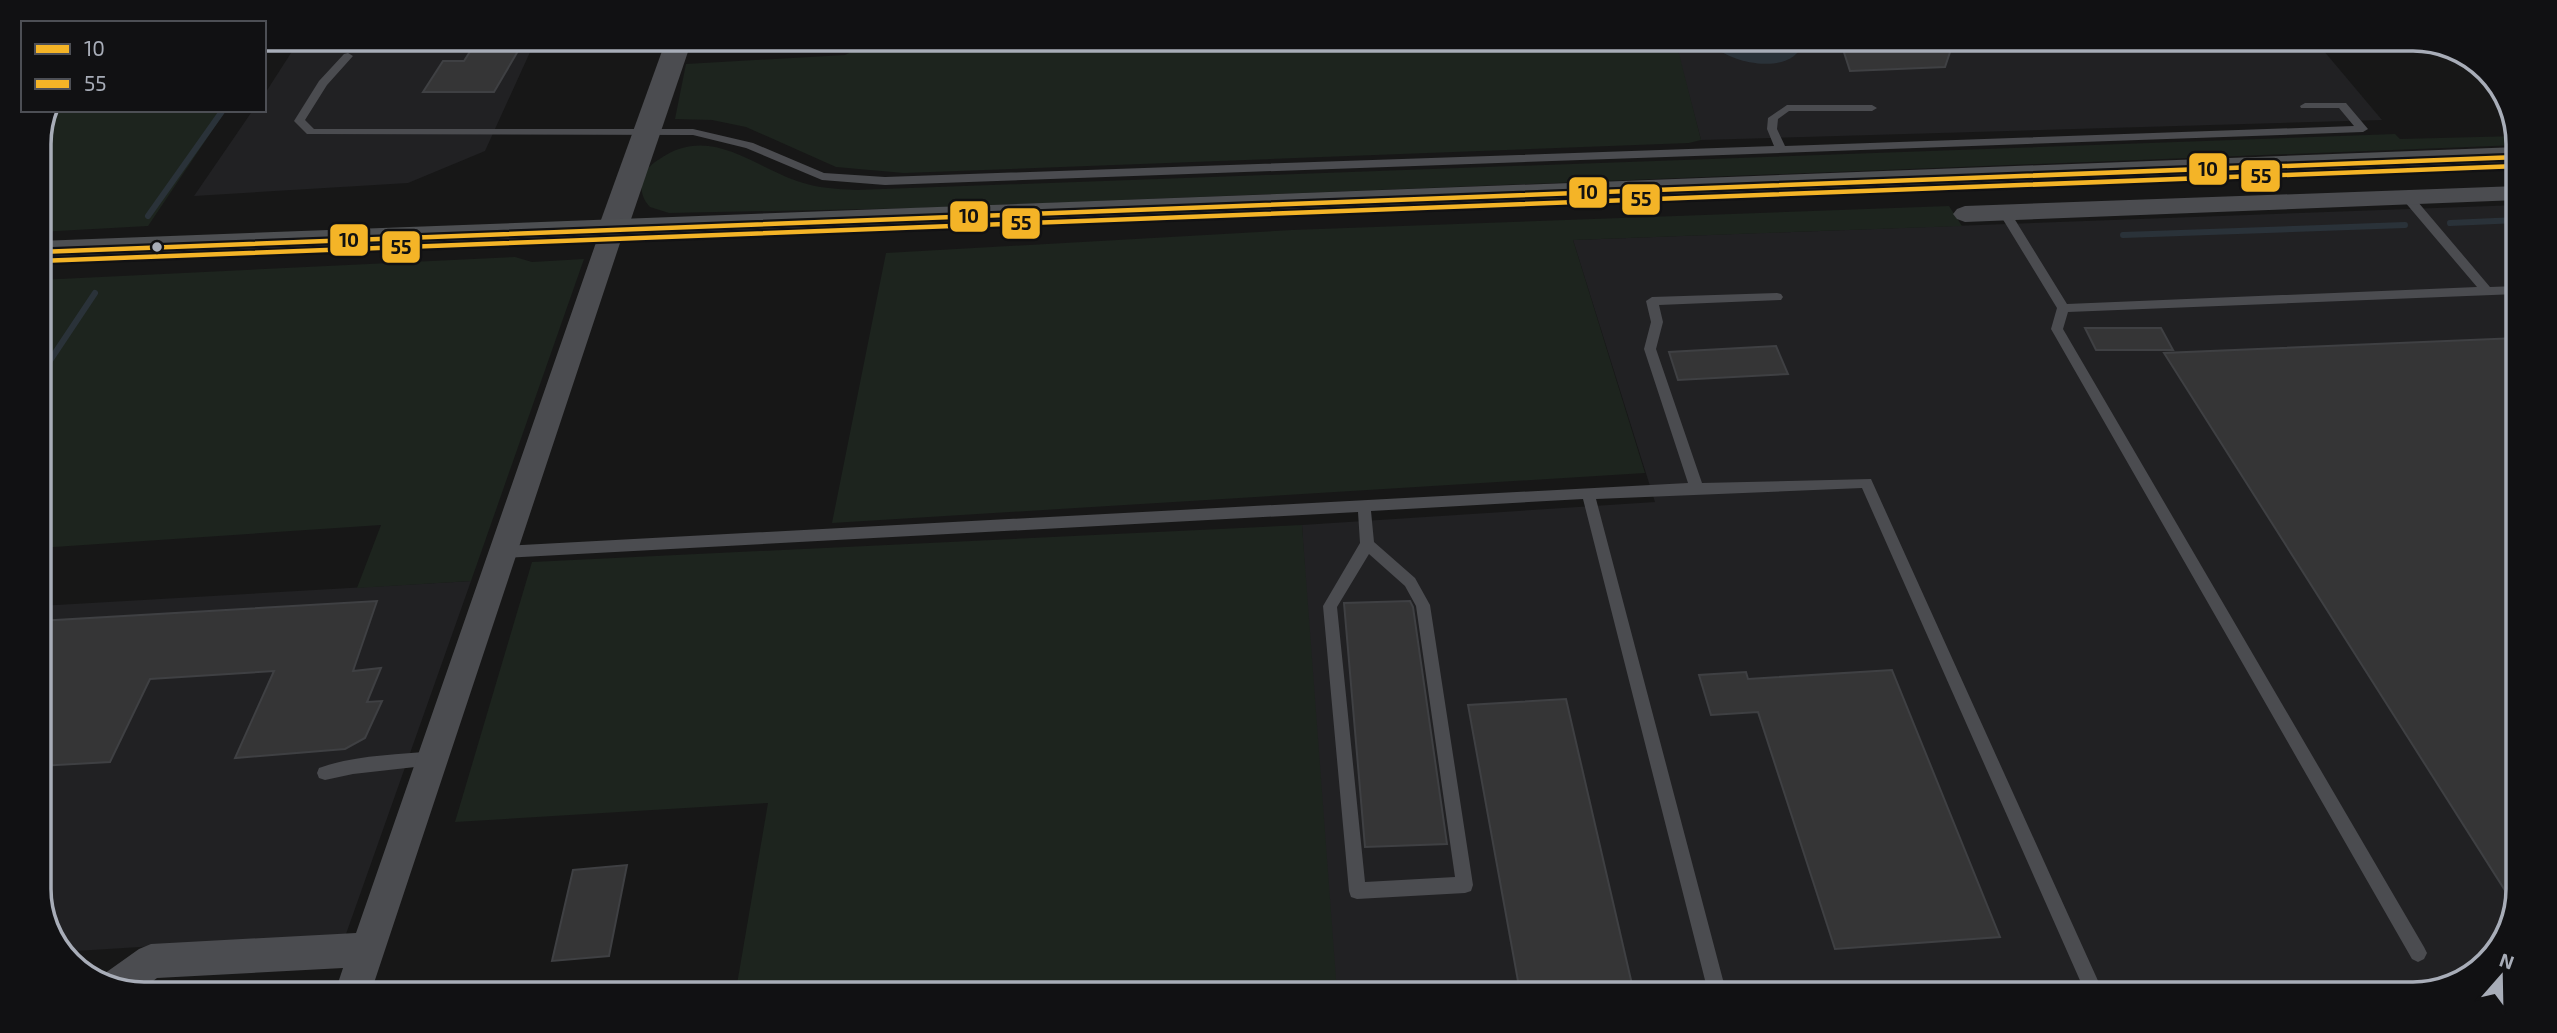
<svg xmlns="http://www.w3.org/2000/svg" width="2557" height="1033" viewBox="0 0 2557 1033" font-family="'Exo 2',sans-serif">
<rect width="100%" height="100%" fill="#171717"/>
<g fill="#212123">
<path d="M 300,39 L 536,39 L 485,151 L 408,183 L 194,196 L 253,110 L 264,110 L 264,95 Z"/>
<path d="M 1675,42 L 2318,44 L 2382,120 L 1701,140 Z"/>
<path d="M 2518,205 L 2513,923 L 2472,977 L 2414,994 L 1330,992 L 1302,525 L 1655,502 L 1573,240 Z"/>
<path d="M 471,581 L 346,934 L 60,952 L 39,896 L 39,606 Z"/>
</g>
<g fill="#1d241e">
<path d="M 865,40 L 1676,42 L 1701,140 L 1689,143 L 904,173 L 836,167 L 746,127 L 712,120 L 675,119 L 686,64 L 845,55 L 861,47 Z"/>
<path d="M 51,110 L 226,110 L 148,226 L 39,232 L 39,137 Z"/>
<path d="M 2395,134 L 2400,139 L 2518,136 L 2518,145 L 918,208 L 669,213 L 650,207 C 641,198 639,185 645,173 C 650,164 658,160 666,155 C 713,128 753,166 797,181 C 816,188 836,189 856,190 Z"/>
<path d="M 1949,206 L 1962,226 L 1573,240 L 1645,473 L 832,523 L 886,253 L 1292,230 Z"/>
<path d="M 515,257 L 532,262 L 584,259 L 471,581 L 357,588 L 381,525 L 39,548 L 39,280 Z"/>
<path d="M 1302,525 L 1337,992 L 736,990 L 768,803 L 455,822 L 532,562 Z"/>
</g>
<path fill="#2a3239" d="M 1709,42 L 1803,43 C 1792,77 1728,64 1709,42 Z"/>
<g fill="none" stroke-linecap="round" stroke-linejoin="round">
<g stroke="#2a3239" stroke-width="6">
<path d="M 264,52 L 274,39"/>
<path d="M 148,216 L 223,110"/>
<path d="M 2450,223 L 2518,220"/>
<path d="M 2123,235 L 2405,225"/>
<path d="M 39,377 L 95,293"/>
</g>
</g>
<g fill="#353536" stroke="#3f4043" stroke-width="2">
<path d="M 478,39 L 525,39 L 494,92 L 423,92 L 443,61 L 464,61 Z"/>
<path d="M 1841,43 L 1953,43 L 1945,67 L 1850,71 Z"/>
<path d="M 2085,328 L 2161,328 L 2173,350 L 2096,350 Z"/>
<path d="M 2517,338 L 2514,771 L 2513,903 L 2164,353 Z"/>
<path d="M 1776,346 L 1788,374 L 1678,380 L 1669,352 Z"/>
<path d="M 377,601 L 353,671 L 381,668 L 367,702 L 382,701 L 365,738 L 345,749 L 235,758 L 274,671 L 150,679 L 110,762 L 39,766 L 39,621 Z"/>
<path d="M 1410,601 L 1413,607 L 1447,844 L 1365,847 L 1344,603 Z"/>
<path d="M 1892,670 L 2000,937 L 1835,949 L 1758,712 L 1711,715 L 1699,675 L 1746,672 L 1748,679 Z"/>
<path d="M 1566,699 L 1634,993 L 1520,992 L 1468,705 Z"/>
<path d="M 627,865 L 609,956 L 552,961 L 573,870 Z"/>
</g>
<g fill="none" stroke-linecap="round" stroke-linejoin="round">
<g fill="#4b4c50" fill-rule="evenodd">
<path d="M 348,53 L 353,56 L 327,85 L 305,120 L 314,129 L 693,129 L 753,143 L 824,173 L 885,177 L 1774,146 L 1767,129 L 1768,118 L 1787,105 L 1872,105 L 1877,108 L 1872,111 L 1789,111 L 1778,119 L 1777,129 L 1785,146 L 2354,126 L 2339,108 L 2301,108 L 2300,106 L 2305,103 L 2346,103 L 2368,129 L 2363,132 L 885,185 L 822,180 L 746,148 L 693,135 L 307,134 L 294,121 L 319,81 L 344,54 Z"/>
<path d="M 2408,194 L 2412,195 L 2490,287 L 2517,286 L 2517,294 L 2068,312 L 2063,329 L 2424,947 L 2427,953 L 2424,959 L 2418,962 L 2412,959 L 2051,329 L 2057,308 L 1999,213 L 2001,210 L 2009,210 L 2067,304 L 2477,287 L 2404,201 L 2402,198 Z"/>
<path d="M 1777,293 L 1781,294 L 1783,297 L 1781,300 L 1659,305 L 1663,322 L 1656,349 L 1702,483 L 1871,479 L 2104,994 L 2086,994 L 1862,488 L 1596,499 L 1723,980 L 1731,993 L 1711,993 L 1706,984 L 1583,499 L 1371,511 L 1374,542 L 1415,578 L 1430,605 L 1473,885 L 1471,891 L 1465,893 L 1357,899 L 1351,897 L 1349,891 L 1323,606 L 1360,543 L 1358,512 L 502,558 L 497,556 L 495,552 L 497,548 L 502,546 L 1688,483 L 1644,349 L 1651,322 L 1646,301 L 1652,297 ZM 1369,554 L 1405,586 L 1416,606 L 1455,877 L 1365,882 L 1337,607 Z"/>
<path d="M 433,751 L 439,753 L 441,758 L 439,763 L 433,765 L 353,774 L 325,780 L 319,778 L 317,773 L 319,768 C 354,755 396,755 433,751 Z"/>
</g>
<g fill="#4b4c50" fill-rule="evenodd">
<path d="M 2518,186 L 2518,200 L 1965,222 L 1957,219 L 1953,214 L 1957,209 L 1965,206 Z"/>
<path d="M 612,223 L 620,226 L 624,231 L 372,989 L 336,989 L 343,968 L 157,978 L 143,989 L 110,989 L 99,981 L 101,976 L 139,949 L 151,944 L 356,933 L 600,231 L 604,226 Z"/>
</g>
<path fill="#4b4c50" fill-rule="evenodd" d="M 666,40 L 692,40 L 627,231 L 622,238 L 612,241 L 602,238 L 597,231 Z"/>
<path fill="#4d4f52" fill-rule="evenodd" d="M 2518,147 L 2518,167 L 39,263 L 39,241 Z"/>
<g stroke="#111113" stroke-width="9">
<path id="bus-1" d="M 39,252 L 2518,157"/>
</g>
<g stroke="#111113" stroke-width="9">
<path id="bus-2" d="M 39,261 L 2518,166"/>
</g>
<use href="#bus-1" stroke="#f4b427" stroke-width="4.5"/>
<use href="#bus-2" stroke="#f4b427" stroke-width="4.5"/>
</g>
<circle fill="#a8adb8" stroke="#111113" stroke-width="2.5" cx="157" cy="247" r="6"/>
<path d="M0 0H2557V1033H0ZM144 51H2413A93 93 0 0 1 2506 144V889A93 93 0 0 1 2413 982H144A93 93 0 0 1 51 889V144A93 93 0 0 1 144 51Z" fill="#111113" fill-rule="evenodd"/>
<path fill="none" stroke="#a8adb8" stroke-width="3.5" d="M144 51H2413A93 93 0 0 1 2506 144V889A93 93 0 0 1 2413 982H144A93 93 0 0 1 51 889V144A93 93 0 0 1 144 51Z"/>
<g stroke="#111113" stroke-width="2.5">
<rect x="2188" y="152" width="40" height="34" rx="7" fill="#f4b427"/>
<rect x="2240" y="159" width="41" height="34" rx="7" fill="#f4b427"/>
<rect x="1568" y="176" width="40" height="33" rx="7" fill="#f4b427"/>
<rect x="1621" y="183" width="40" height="33" rx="7" fill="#f4b427"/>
<rect x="949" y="200" width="40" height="33" rx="7" fill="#f4b427"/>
<rect x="1001" y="207" width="40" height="33" rx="7" fill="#f4b427"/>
<rect x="329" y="223" width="40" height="34" rx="7" fill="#f4b427"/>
<rect x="381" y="230" width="40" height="34" rx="7" fill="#f4b427"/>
</g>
<g font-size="19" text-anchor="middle" font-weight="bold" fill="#111">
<text x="2208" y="176">10</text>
<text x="2261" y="183">55</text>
<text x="1588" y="199">10</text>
<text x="1641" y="206">55</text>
<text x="969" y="223">10</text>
<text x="1021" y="230">55</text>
<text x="349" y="247">10</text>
<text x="401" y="254">55</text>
</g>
<rect x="21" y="21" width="245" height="91" fill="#111113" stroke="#4d4f55" stroke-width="2"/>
<rect x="35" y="44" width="35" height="10" fill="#f4b427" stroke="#4d4f55" stroke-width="2"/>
<text x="84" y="56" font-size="21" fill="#a8adb8">10</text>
<rect x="35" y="79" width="35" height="10" fill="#f4b427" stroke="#4d4f55" stroke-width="2"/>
<text x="84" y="91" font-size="21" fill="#a8adb8">55</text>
<g transform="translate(2501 977) rotate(20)" stroke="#111113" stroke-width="5" paint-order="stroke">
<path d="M0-5L12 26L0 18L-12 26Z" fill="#a8adb8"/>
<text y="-10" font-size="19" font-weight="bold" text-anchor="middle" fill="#a8adb8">N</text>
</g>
</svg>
